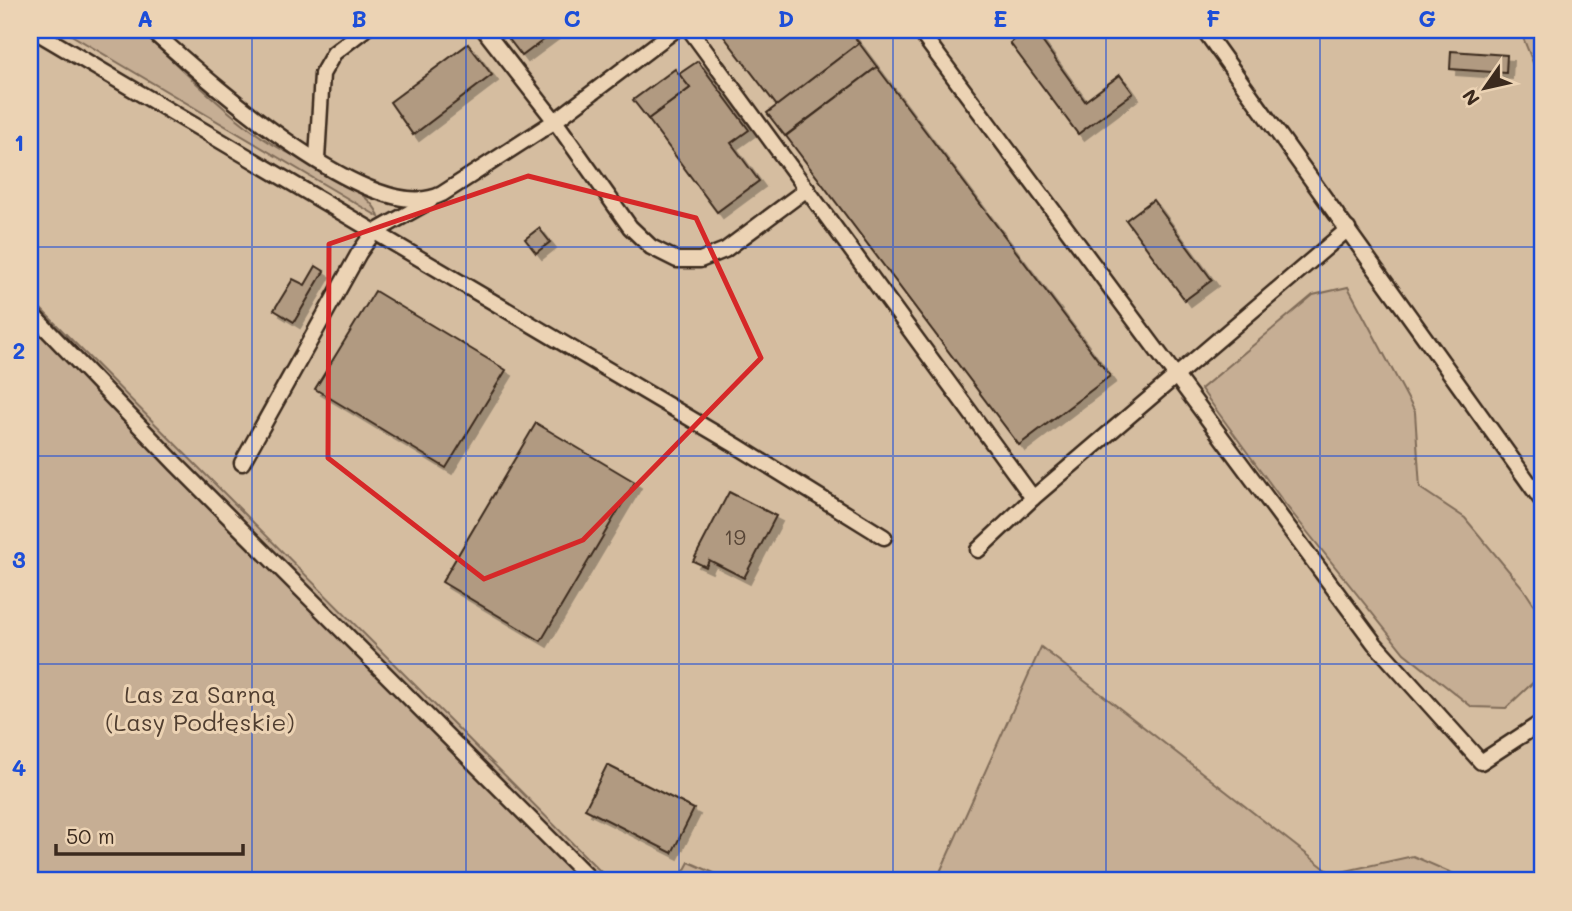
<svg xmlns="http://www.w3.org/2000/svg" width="1572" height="911" viewBox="0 0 1572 911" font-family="Mali,sans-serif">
<defs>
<filter id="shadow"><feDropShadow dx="6" dy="6" stdDeviation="0" flood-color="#0004"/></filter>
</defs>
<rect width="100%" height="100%" fill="#e5ccae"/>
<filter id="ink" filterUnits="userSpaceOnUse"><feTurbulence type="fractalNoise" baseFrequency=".0143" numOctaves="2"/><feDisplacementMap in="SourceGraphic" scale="14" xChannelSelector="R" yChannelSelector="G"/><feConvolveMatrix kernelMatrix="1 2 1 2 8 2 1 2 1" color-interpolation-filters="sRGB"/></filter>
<g filter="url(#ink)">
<path fill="#d5bda0" d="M 30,30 L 1520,30 L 1542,85 L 1542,881 L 1470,881 L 1413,856 L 1332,874 L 1041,647 L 936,881 L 732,881 L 690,862 L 679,881 L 610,881 L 30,298 Z"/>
<g fill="#c6ae94" stroke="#806c59" stroke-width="2">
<path d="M 63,30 L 139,30 C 182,68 229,119 279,148 C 303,162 372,189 379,217 Z"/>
<path d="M 1520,30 L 1542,30 L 1542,85 Z"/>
<path d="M 1348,287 L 1415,412 L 1420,488 L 1465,518 L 1523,588 L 1542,617 L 1542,674 L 1506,708 L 1472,707 L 1404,653 L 1285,504 L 1201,389 L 1313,295 Z"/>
<path d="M 30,298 L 610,881 L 30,881 Z"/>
<path d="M 1041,647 L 1332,874 L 1413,856 L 1470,881 L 936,881 Z"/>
<path d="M 689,862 L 732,881 L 679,881 Z"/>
</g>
<g fill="#b19a81" stroke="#3b2a1e" stroke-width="2" filter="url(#shadow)">
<path d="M 502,30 L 557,30 L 522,56 Z"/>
<path d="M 719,30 L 849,30 L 859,43 L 777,106 Z"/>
<path d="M 1028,30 L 1034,30 L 1085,101 L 1120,75 L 1133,93 L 1078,134 L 1010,43 Z"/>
<path d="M 859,43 L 877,67 L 785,136 L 767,113 Z"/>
<path d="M 468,44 L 492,75 L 413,135 L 390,102 Z"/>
<path d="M 1451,51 L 1507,55 L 1506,73 L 1450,69 Z"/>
<path d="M 698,61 L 749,130 L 731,143 L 759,181 L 717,212 L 648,119 L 690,88 L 679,74 Z"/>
<path d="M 877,67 L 1110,376 L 1019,445 L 786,136 Z"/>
<path d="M 675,69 L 690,88 L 648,119 L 633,100 Z"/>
<path d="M 1153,200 L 1212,280 L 1185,300 L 1126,220 Z"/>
<path d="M 539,228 L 550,242 L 536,253 L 525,239 Z"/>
<path d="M 316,266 L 324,271 L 294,322 L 274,310 L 293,279 L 305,285 Z"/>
<path d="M 375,291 L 506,370 L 446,468 L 315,389 Z"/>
<path d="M 536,423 L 635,482 L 541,641 L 442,582 Z"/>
<path d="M 729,492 L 776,516 L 744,578 L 709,560 L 706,567 L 693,561 Z"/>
<path d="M 607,765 L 694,809 L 672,853 L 585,809 Z"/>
</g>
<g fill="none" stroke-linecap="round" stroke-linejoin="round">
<g stroke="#3b2a1e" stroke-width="19">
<g id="service">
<path d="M 33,30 L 737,446 L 884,537"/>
<path d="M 151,30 C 203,76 371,230 442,194 L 555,121 L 675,30"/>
<path d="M 484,30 L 555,121 L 630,227 L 651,247 L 677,260 L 700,260 L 725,250 L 807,189"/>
<path d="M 690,30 L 1033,498 L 1348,229"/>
<path d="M 919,30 L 1375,644 L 1481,762 L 1542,722"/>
<path d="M 1204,30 L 1542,501"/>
<path d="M 317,159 L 322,74 L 334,53 L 364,30"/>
<path d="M 30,312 L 176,464 L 592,881"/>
<path d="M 242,463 L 359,253 L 373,233 L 430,201"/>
<path d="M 978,550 L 1033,498"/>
</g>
</g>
<use href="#service" stroke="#ecd3b4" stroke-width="14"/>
</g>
</g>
<path fill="none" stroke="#d62828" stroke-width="5" stroke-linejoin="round" d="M 528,176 L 696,218 L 761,358 L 583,540 L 484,579 L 328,458 L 329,244 Z"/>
<path fill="none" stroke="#1d4ed8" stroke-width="2" stroke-opacity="0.55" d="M 252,30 L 252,881M 466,30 L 466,881M 679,30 L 679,881M 893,30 L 893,881M 1106,30 L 1106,881M 1320,30 L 1320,881M 30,247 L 1542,247M 30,456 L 1542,456M 30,664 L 1542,664"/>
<g text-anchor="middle" stroke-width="6" stroke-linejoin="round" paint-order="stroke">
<g font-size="21" fill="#584637">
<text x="735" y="545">19</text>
</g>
<g font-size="24" fill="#503e30" stroke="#ecd3b4">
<text x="200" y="703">Las za Sarną<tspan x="200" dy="28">(Lasy Podłęskie)</tspan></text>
</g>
</g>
<rect width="1572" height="911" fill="none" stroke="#ecd3b4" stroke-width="77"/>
<g transform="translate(1485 88) rotate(236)" stroke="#ecd3b4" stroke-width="5" paint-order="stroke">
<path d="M0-5L12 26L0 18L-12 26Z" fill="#3b2a1e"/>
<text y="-10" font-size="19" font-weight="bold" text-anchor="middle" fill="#3b2a1e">N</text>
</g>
<path d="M56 844v10h187v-10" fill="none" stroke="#3b2a1e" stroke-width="3.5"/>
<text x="66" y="844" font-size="21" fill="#3b2a1e" stroke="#ecd3b4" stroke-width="5" paint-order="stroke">50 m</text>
<rect x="38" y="38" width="1496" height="834" fill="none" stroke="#1d4ed8" stroke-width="2.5"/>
<g font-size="23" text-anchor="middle" font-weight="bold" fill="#1d4ed8">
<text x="145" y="27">A</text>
<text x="359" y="27">B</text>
<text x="572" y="27">C</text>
<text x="786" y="27">D</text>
<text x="1000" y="27">E</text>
<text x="1213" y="27">F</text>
<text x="1427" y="27">G</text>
<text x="19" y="151">1</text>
<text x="19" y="359">2</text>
<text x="19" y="568">3</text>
<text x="19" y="776">4</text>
</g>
</svg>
